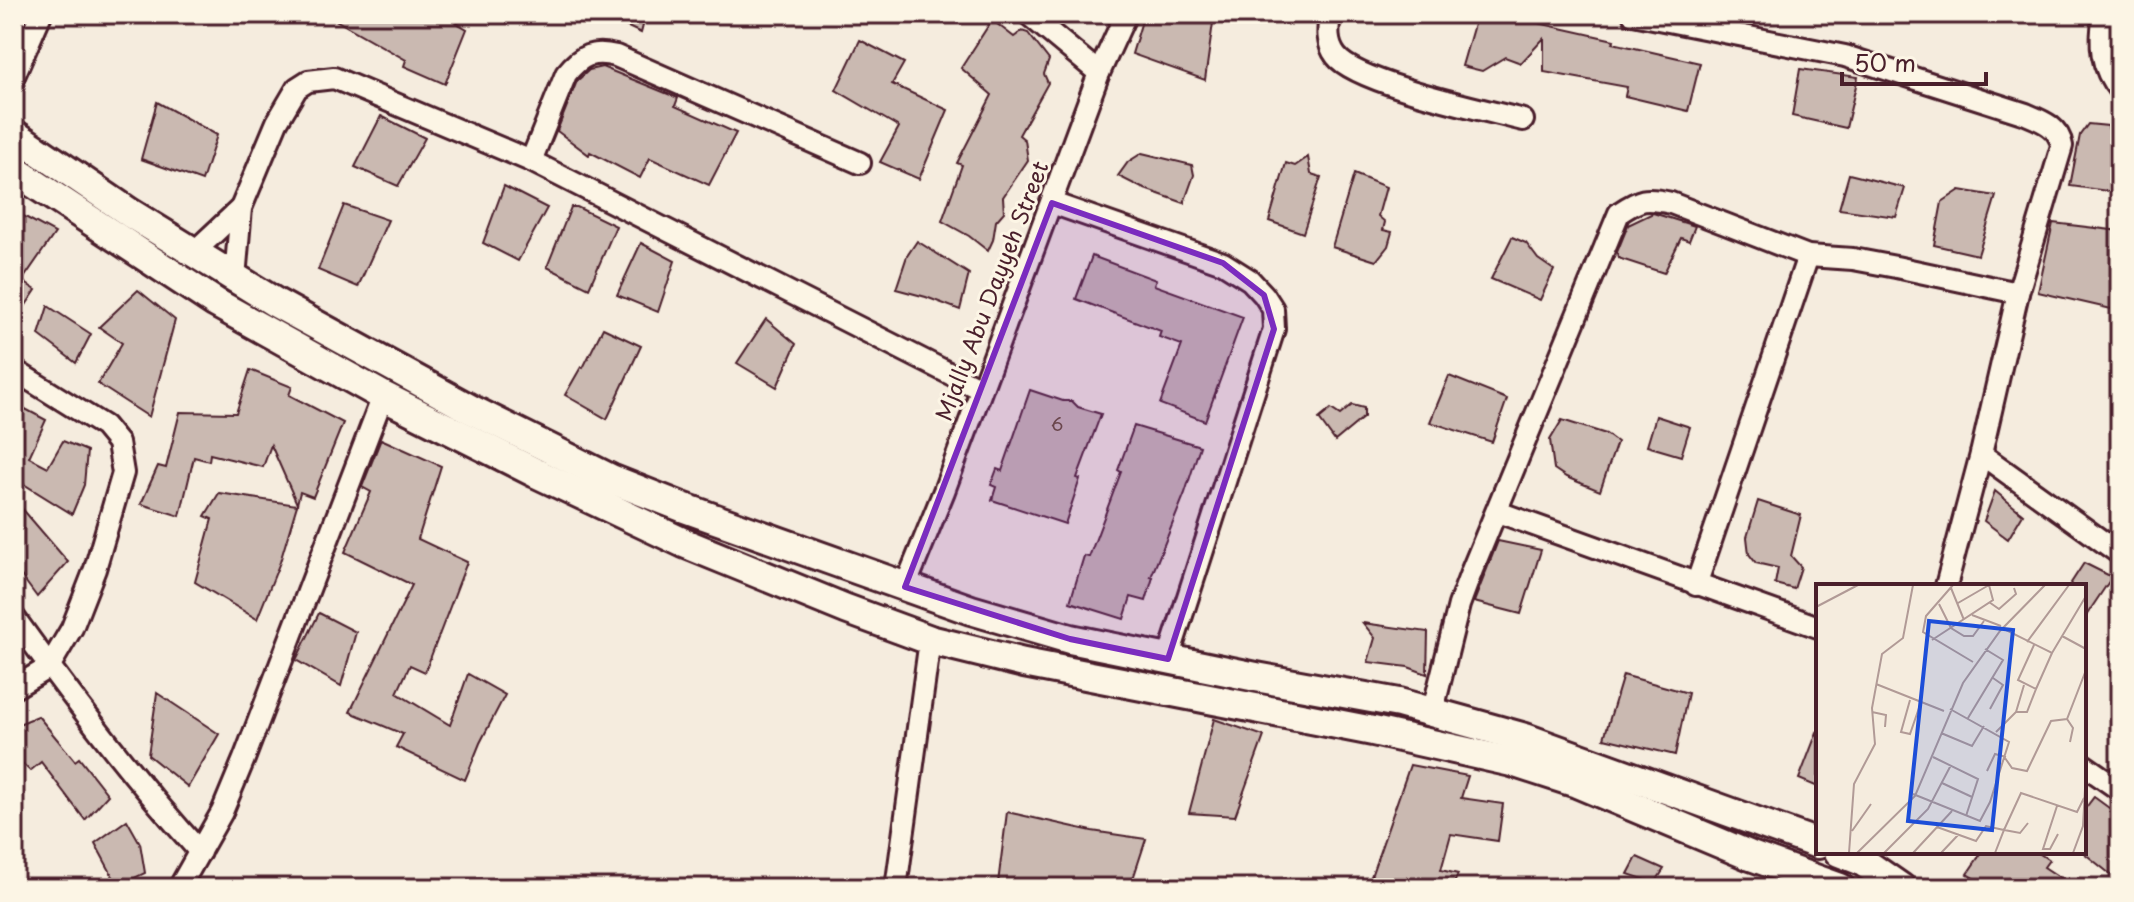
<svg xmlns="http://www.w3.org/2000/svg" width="2134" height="902" viewBox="0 0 2134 902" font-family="'Playpen Sans',sans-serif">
<rect width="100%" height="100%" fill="#f5ecde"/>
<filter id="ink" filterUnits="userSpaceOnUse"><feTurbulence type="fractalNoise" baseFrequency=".0125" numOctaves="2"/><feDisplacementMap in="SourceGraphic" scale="16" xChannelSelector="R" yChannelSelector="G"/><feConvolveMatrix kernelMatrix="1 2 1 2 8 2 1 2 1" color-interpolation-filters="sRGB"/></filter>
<g filter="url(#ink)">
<g fill="#cab9b1" stroke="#4a1f2b" stroke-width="2">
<path d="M 325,14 L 441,14 L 467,29 L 445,84 L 404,66 L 406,60 Z"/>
<path d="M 600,14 L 646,14 L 641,33 Z"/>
<path d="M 1144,14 L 1188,14 L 1213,23 L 1205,80 L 1132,54 Z"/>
<path d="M 1477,14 L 1519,14 L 1520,19 L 1614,40 L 1613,43 L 1700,63 L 1688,111 L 1625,96 L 1627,87 L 1544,72 L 1544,38 L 1521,63 L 1505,57 L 1482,71 L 1462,66 Z"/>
<path d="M 992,20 L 1014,37 L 1022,31 L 1028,33 L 1049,60 L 1044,74 L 1048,83 L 1019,135 L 1025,140 L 1028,160 L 1003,197 L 1004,212 L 996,221 L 993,240 L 988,251 L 969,236 L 942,221 L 962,165 L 957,163 L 992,95 L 961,68 Z"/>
<path d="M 860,40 L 904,63 L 892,84 L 948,110 L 919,179 L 880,162 L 899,127 L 836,90 Z"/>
<path d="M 602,67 L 678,98 L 675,106 L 736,133 L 709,185 L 650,158 L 640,178 L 590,152 L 589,155 L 557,131 L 577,81 L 589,70 Z"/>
<path d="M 1800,69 L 1858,77 L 1846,128 L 1792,116 Z"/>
<path d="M 157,102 L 217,135 L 202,181 L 141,159 Z"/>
<path d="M 381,116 L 425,138 L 398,186 L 355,167 Z"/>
<path d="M 2088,124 L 2108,126 L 2112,142 L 2120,143 L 2120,170 L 2115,192 L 2070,186 L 2080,135 Z"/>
<path d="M 1142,153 L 1192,165 L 1194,175 L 1184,203 L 1142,188 L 1118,176 L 1128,162 Z"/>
<path d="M 1308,157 L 1311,174 L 1321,177 L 1303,233 L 1269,221 L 1286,163 L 1295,166 Z"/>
<path d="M 1354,174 L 1386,187 L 1378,216 L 1385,222 L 1383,230 L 1392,232 L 1388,246 L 1376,261 L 1332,247 Z"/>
<path d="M 1849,174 L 1905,188 L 1896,217 L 1839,209 Z"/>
<path d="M 504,186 L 547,208 L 518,261 L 483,243 Z"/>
<path d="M 1960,190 L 1996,196 L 1978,255 L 1934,245 L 1942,202 Z"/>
<path d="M 344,205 L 388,220 L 358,287 L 318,270 Z"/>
<path d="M 571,207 L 577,207 L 616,226 L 589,288 L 547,267 Z"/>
<path d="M 14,211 L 55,233 L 22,281 L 36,290 L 14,323 Z"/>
<path d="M 1653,213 L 1695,226 L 1689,241 L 1681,238 L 1664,273 L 1618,258 L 1617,252 L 1628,225 Z"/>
<path d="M 2053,223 L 2120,231 L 2120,311 L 2038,292 Z"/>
<path d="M 1512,237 L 1526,243 L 1538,259 L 1554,270 L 1540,300 L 1491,279 Z"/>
<path d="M 917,241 L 969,274 L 960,310 L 926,297 L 896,289 L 907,256 Z"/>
<path d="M 641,243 L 675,261 L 658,312 L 617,295 Z"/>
<path d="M 1092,256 L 1156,280 L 1154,285 L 1243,317 L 1205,421 L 1160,404 L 1182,345 L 1159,337 L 1161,331 L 1076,299 Z"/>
<path d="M 138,290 L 175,320 L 149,417 L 98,384 L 122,343 L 99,327 Z"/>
<path d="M 48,306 L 91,334 L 76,363 L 39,335 Z"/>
<path d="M 766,319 L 796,344 L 777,387 L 737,363 Z"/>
<path d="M 603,328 L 641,346 L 607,419 L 565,395 L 581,367 L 583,368 Z"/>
<path d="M 250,370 L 292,387 L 289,395 L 343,423 L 313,497 L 300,492 L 297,504 L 271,445 L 263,467 L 210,454 L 209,461 L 194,457 L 180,516 L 141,504 L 158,466 L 166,468 L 180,412 L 236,413 Z"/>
<path d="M 1449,376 L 1507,399 L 1492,442 L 1430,422 Z"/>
<path d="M 1030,390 L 1063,401 L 1072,401 L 1078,407 L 1101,414 L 1077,478 L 1080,479 L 1065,524 L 992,500 L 996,487 L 991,485 L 997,469 L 1002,471 Z"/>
<path d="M 14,403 L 46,420 L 29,457 L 48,467 L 63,441 L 87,451 L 84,485 L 72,514 L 17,480 L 14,486 Z"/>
<path d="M 1352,405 L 1364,408 L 1364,417 L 1335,441 L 1319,419 L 1331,409 L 1340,415 Z"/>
<path d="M 1656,416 L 1690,427 L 1681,456 L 1647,446 Z"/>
<path d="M 1562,420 L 1606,434 L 1617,442 L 1600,491 L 1566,477 L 1554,469 L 1550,440 Z"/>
<path d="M 1134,426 L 1200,446 L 1185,493 L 1151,577 L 1153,577 L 1146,601 L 1131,597 L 1124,619 L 1070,602 L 1084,556 L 1089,557 L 1121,472 L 1118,470 Z"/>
<path d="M 381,439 L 441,466 L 418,539 L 467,562 L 425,672 L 410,665 L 397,693 L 450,725 L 468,674 L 505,695 L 480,743 L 465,780 L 396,747 L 403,734 L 350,712 L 412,585 L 345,552 L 371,492 L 362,487 Z"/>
<path d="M 1995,491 L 2023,514 L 2008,539 L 1984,521 Z"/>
<path d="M 219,493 L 297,505 L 280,562 L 257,619 L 195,582 L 212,519 L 205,516 Z"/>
<path d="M 14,499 L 68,562 L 37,597 L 14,566 Z"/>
<path d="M 1758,501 L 1801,515 L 1791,556 L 1801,567 L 1794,589 L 1775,584 L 1778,568 L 1756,563 L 1749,554 L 1747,537 Z"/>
<path d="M 1498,541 L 1541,550 L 1521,614 L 1474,602 Z"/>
<path d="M 2084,563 L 2112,577 L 2084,619 L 2084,586 L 2069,586 Z"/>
<path d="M 319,613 L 356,632 L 341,686 L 296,660 Z"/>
<path d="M 1363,623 L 1428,632 L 1427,674 L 1408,667 L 1368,662 L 1375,638 Z"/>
<path d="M 1623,675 L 1688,693 L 1675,755 L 1604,738 Z"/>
<path d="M 157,693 L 219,734 L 188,787 L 148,755 Z"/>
<path d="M 38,716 L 75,761 L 79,758 L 108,795 L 85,820 L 41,762 L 30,771 L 14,755 L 14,726 Z"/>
<path d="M 1214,719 L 1264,736 L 1235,816 L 1189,813 Z"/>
<path d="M 1817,732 L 1818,733 L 1818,787 L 1799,779 Z"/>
<path d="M 1410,765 L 1468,776 L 1461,798 L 1503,804 L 1498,841 L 1451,834 L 1441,870 L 1458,874 L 1452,888 L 1367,888 Z"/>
<path d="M 2094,797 L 2120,816 L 2120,882 L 2084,853 L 2084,810 Z"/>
<path d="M 1007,812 L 1092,831 L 1146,839 L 1130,888 L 1011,888 L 998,883 Z"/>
<path d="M 127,820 L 140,843 L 145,873 L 118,886 L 95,843 Z"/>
<path d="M 1982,852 L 2037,852 L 2049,860 L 2044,867 L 2076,888 L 1990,888 L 1967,874 Z"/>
<path d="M 1637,857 L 1664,869 L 1655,883 L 1628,874 Z"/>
</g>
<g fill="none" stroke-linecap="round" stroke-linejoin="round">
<g stroke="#4a1f2b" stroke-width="26">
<g id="minor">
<path d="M 1028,14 L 1099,73"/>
<path d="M 1330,14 C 1328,29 1326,43 1336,56 C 1356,83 1485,110 1523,120"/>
<path d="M 1633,14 L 1845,56 L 2026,114 C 2043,121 2059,127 2062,146 L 2018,293 L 1981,454 L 1946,586"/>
<path d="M 2104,14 C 2099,43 2100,67 2120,91"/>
<path d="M 14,76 L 41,14"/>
<path d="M 531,161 L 566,74 C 581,55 593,50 616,56 L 860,163"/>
<path d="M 1052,203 L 1223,263 L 1250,280 L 1264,295 L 1273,309 L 1274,329 L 1168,659"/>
<path d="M 195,251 L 241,208"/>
<path d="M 235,278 L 241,208 L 277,122 L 297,88 L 308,81 L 334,78 L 531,161 L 980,389"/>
<path d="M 14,370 L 104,426 L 118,443 L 123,473 L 95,569 L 72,628 L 49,667 L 14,688"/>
<path d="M 1981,454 L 2120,554"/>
<path d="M 1498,512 L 1818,627"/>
<path d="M 1696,585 L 1808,256"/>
<path d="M 905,587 L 944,491 L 1099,73 L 1126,14"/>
<path d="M 14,617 C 72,698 133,778 200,852"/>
<path d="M 1432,714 L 1459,605 L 1472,570 L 1619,213 C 1640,199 1645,197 1671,203 L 1808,256 L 1853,259 L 1896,267 L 2018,293"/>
<path d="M 2084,765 L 2120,790"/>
<path d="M 179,888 L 222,812 L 244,759 L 383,396"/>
<path d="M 896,888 L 930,640"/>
</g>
</g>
<g stroke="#4a1f2b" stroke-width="34">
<g id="secondary">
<path d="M 14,134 L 130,213 L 276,303 L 470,409 L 611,479 L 682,507 L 971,610 L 1070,639 L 1256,677 L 1399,703 L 1525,738 L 1818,844"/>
<path d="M 14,170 L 216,303 L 383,396 L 536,473 L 684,543 L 846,609 L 930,640 L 1024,663 L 1373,731 L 1512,762 L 1577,783 L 1751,856 L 1840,888"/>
<path d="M 1839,852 L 1862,861 L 1901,888"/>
</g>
</g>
<use href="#minor" stroke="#fcf5e5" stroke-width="20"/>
<use href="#secondary" stroke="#fcf5e5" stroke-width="28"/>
</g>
</g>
<path fill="#7b2cbf" fill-opacity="0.2" stroke="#7b2cbf" stroke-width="6" stroke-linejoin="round" d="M 1052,203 L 1223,263 L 1264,295 L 1274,329 L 1168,659 L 1070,639 L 905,587 Z"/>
<g text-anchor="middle" stroke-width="6" stroke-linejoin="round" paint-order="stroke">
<g font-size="18" fill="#6a464c">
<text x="1057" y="431">6</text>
</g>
<g font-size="22" fill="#4a1f2b" stroke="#fcf5e5">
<text transform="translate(992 291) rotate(-69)" y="8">Mjally Abu Dayyeh Street</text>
</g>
</g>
<g transform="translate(1816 584)">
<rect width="270" height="270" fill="#f5ecde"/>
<path fill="none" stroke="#b19a96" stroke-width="2" d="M 137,1 L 110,32 L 107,48 L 157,78M 135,4 L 148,36M 173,18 L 183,25 L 200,10 L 198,4M 142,19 L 173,1M 123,20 L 135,44 L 148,52 L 157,52 L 168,37M 0,23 L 42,1M 156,31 L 185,42M 186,44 L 236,69 L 270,12M 246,52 L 270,65M 116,56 L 177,16 L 173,1M 211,58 L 253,1M 60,100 L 128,127M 220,105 L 236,69M 94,116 L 85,148 L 94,150 L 104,121M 174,125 L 187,101 L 177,94M 56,128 L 70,131 L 69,143M 200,128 L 211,128 L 220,105 L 202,96 L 218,61M 152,134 L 187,76 L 169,65M 251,135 L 257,144 L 254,158M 180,148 L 200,128 L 208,101M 125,149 L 156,162 L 168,142M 117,173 L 162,195 L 150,232M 189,174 L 196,184 L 211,187 L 235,137 L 251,135 L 270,86M 171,187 L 179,170 L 190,173M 126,199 L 156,213M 97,210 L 164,237 L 174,218 L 193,158 L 134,125M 241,222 L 227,265 L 234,265 L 242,250M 121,243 L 160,257 L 170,242 L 188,246 L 205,209 L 261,228 L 268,214M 36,247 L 55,220M 33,269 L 38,200 L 59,160 L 56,124 L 66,70 L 87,54 L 97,1M 41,269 L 99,212 L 147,99 L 184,47 L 229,1M 68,269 L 112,225 L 135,181M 97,269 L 136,227M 125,269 L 143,250M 179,269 L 188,246 L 204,249 L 212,239M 257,269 L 267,242 L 270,186"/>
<path fill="#1d4ed8" fill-opacity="0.15" stroke="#1d4ed8" stroke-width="4" d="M 113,37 L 197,46 L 176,246 L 92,237 Z"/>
<rect width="270" height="270" fill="none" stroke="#4a1f2b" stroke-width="4"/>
</g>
<rect width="2134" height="902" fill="none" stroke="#fcf5e5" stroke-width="48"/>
<rect x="24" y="24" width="2086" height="854" fill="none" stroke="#4a1f2b" stroke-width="3" filter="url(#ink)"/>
<path d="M1842 72v12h144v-12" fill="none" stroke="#4a1f2b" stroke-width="4"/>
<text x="1854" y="72" font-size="24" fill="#4a1f2b" stroke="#fcf5e5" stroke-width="6" paint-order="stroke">50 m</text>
</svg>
